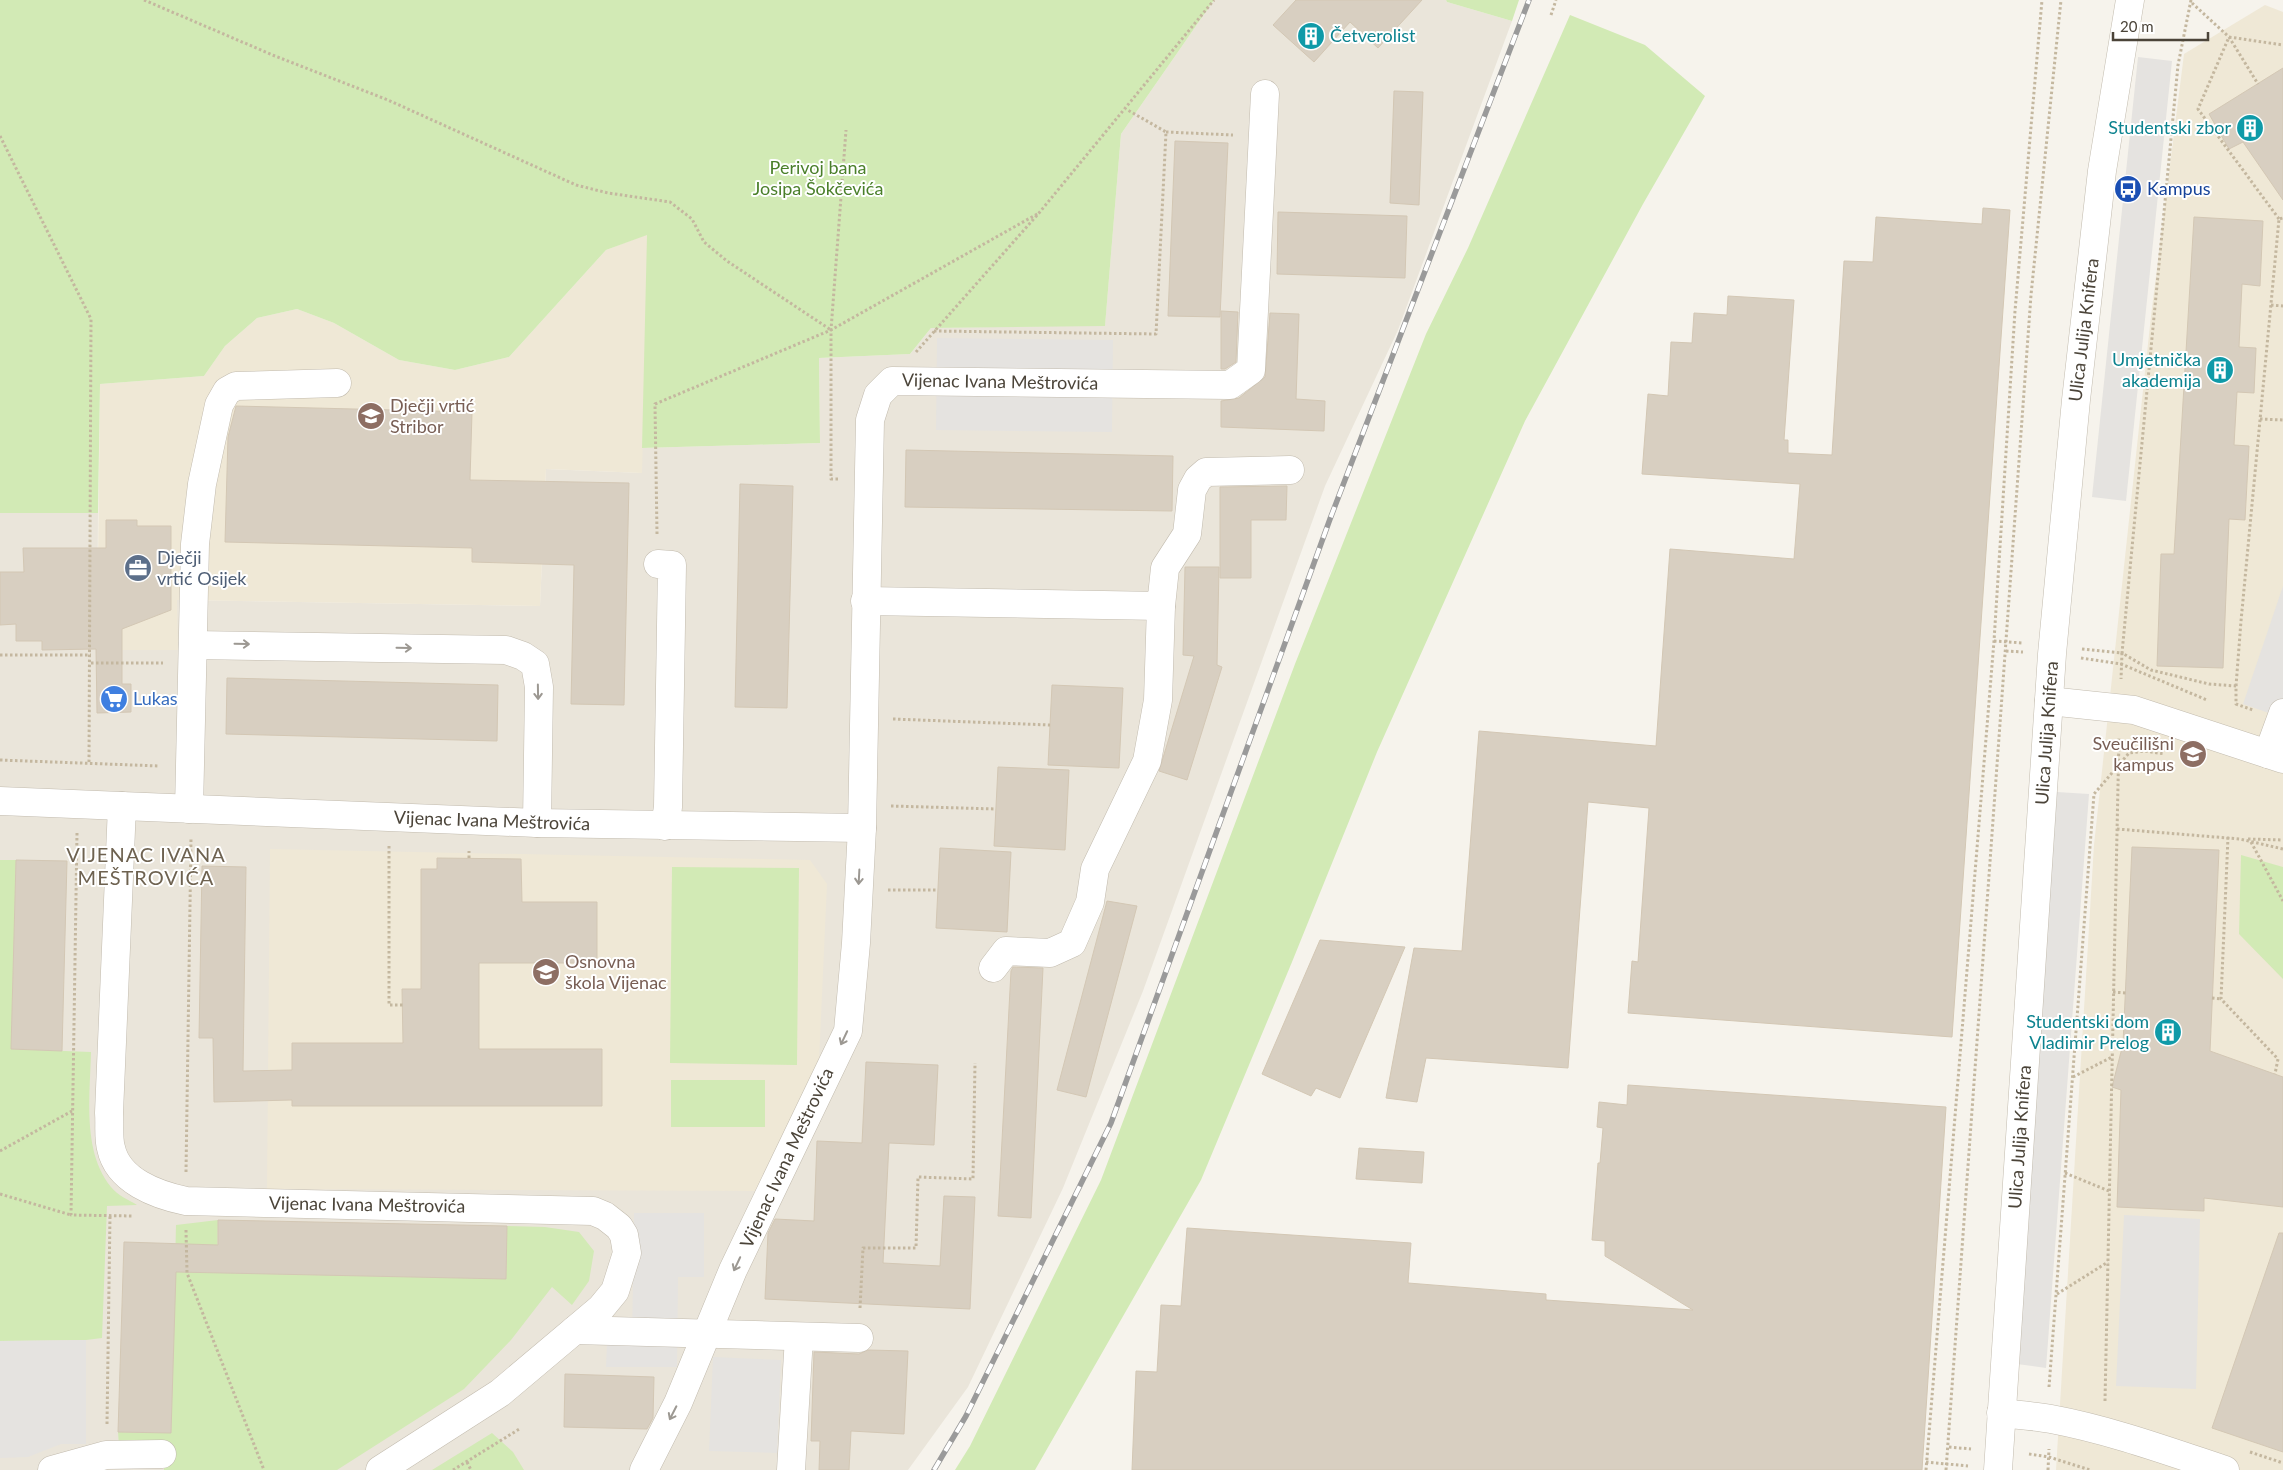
<svg xmlns="http://www.w3.org/2000/svg" width="2283" height="1470" viewBox="0 0 2283 1470" font-family="Lato,sans-serif">
<rect width="100%" height="100%" fill="#f6f3ec"/>
<path fill="#eae5da" d="M 1214,0 L 1446,0 L 1447,2 L 1512,21 L 1398,330 L 1325,486 L 1143,991 L 1063,1188 L 968,1387 L 908,1470 L 0,1470 L 0,513 L 98,513 L 97,650 L 177,600 L 540,606 L 546,469 L 642,473 L 642,448 L 820,443 L 819,358 L 910,354 L 931,328 L 1105,325 L 1121,134 Z"/>
<g fill="#efe8d6">
<path d="M 2265,5 L 2283,12 L 2283,1470 L 2056,1470 L 2094,845 L 2151,316 L 2184,54 Z"/>
<path d="M 648,234 L 642,473 L 546,469 L 540,606 L 177,600 L 178,650 L 97,650 L 100,384 L 204,376 L 225,346 L 257,318 L 297,309 L 334,323 L 399,360 L 455,370 L 509,357 L 606,250 Z"/>
<path d="M 270,849 L 810,860 L 827,884 L 819,1061 L 755,1191 L 267,1189 Z"/>
</g>
<g fill="#d2eab5">
<path d="M 0,0 L 1214,0 L 1121,134 L 1105,326 L 931,328 L 910,354 L 819,358 L 820,443 L 642,448 L 647,235 L 606,250 L 509,357 L 455,370 L 399,360 L 334,323 L 297,309 L 257,318 L 225,346 L 204,376 L 100,384 L 98,513 L 0,513 Z"/>
<path d="M 1446,0 L 1519,0 L 1512,21 L 1447,2 Z"/>
<path d="M 1570,15 L 1645,45 L 1705,96 L 1643,204 L 1525,421 L 1377,752 L 1292,962 L 1201,1180 L 1035,1470 L 955,1470 L 970,1446 L 1101,1180 L 1295,664 L 1426,334 L 1468,248 Z"/>
<path d="M 2241,855 L 2283,867 L 2283,979 L 2239,934 Z"/>
<path d="M 0,860 L 16,860 L 11,1049 L 91,1052 C 90,1095 82,1152 111,1187 C 117,1195 129,1200 137,1205 L 107,1206 L 102,1338 L 86,1340 L 0,1341 Z"/>
<path d="M 672,867 L 799,868 L 797,1065 L 670,1063 Z"/>
<rect x="671" y="1080" width="94" height="47"/>
<path d="M 218,1220 L 217,1272 L 506,1279 L 507,1226 L 545,1227 L 579,1232 L 594,1251 L 589,1281 L 572,1305 L 552,1287 L 511,1340 L 464,1389 L 337,1470 L 164,1470 L 166,1448 L 119,1446 L 118,1432 L 171,1433 L 176,1225 Z"/>
<path d="M 492,1433 L 513,1452 L 524,1470 L 432,1470 Z"/>
</g>
<g fill="#e5e3e0">
<path d="M 2138,57 L 2172,61 L 2126,501 L 2092,497 Z"/>
<path d="M 937,338 L 1113,340 L 1112,432 L 936,430 Z"/>
<path d="M 2283,586 L 2283,718 L 2243,704 Z"/>
<path d="M 2057,792 L 2089,794 L 2046,1368 L 2017,1364 Z"/>
<path d="M 634,1213 L 704,1213 L 704,1277 L 678,1277 L 677,1367 L 606,1367 L 607,1344 L 632,1344 Z"/>
<path d="M 2124,1215 L 2200,1219 L 2196,1389 L 2116,1386 Z"/>
<path d="M 86,1340 L 86,1444 L 61,1444 L 28,1457 L 0,1458 L 0,1341 Z"/>
<path d="M 713,1357 L 781,1360 L 777,1453 L 709,1451 Z"/>
</g>
<g fill="#d8cfc1" stroke="#d3c7b4">
<path d="M 1296,0 L 1422,0 L 1378,48 L 1350,22 L 1314,62 L 1273,25 Z"/>
<path d="M 2283,68 L 2283,200 L 2243,142 L 2229,149 L 2209,114 Z"/>
<path d="M 1394,91 L 1423,92 L 1419,205 L 1390,203 Z"/>
<path d="M 1175,141 L 1228,143 L 1220,317 L 1168,316 Z"/>
<path d="M 1983,208 L 2010,210 L 1952,1037 L 1628,1013 L 1632,961 L 1638,962 L 1649,808 L 1588,802 L 1568,1068 L 1426,1058 L 1417,1102 L 1386,1098 L 1414,948 L 1462,951 L 1479,731 L 1656,746 L 1670,549 L 1794,559 L 1800,484 L 1642,474 L 1648,394 L 1668,396 L 1671,342 L 1692,343 L 1694,313 L 1727,315 L 1728,296 L 1794,300 L 1784,440 L 1788,440 L 1788,453 L 1832,455 L 1844,261 L 1873,262 L 1876,217 L 1982,224 Z"/>
<path d="M 1278,212 L 1407,216 L 1405,278 L 1277,274 Z"/>
<path d="M 2194,217 L 2263,221 L 2260,286 L 2242,284 L 2239,347 L 2256,348 L 2254,393 L 2237,392 L 2234,445 L 2249,446 L 2245,520 L 2229,519 L 2223,668 L 2157,666 L 2161,554 L 2174,554 Z"/>
<path d="M 1221,311 L 1238,312 L 1236,362 L 1225,369 L 1221,369 Z"/>
<path d="M 1270,313 L 1299,314 L 1296,399 L 1325,401 L 1324,431 L 1221,427 L 1221,401 L 1239,398 L 1265,377 Z"/>
<path d="M 236,406 L 472,412 L 470,480 L 629,483 L 624,705 L 571,704 L 574,565 L 472,562 L 472,548 L 225,542 L 228,437 Z"/>
<path d="M 906,450 L 1173,456 L 1172,511 L 905,507 Z"/>
<path d="M 740,484 L 793,486 L 787,708 L 735,707 Z"/>
<path d="M 1287,486 L 1286,520 L 1251,520 L 1251,578 L 1220,578 L 1220,487 Z"/>
<path d="M 106,520 L 137,520 L 137,526 L 171,526 L 171,610 L 122,629 L 122,684 L 131,684 L 131,712 L 97,713 L 96,649 L 42,650 L 42,641 L 16,641 L 16,624 L 0,625 L 0,572 L 24,572 L 23,548 L 106,548 Z"/>
<path d="M 1185,567 L 1219,567 L 1217,665 L 1222,667 L 1187,780 L 1159,771 L 1194,656 L 1183,655 Z"/>
<path d="M 227,678 L 498,685 L 497,741 L 226,734 Z"/>
<path d="M 1052,685 L 1123,688 L 1119,768 L 1048,765 Z"/>
<path d="M 998,767 L 1069,770 L 1065,850 L 994,846 Z"/>
<path d="M 2132,847 L 2219,850 L 2210,1051 L 2283,1077 L 2283,1207 L 2204,1198 L 2204,1211 L 2117,1207 L 2121,1090 L 2112,1087 L 2123,1044 Z"/>
<path d="M 940,848 L 1011,852 L 1007,932 L 936,928 Z"/>
<path d="M 437,858 L 521,859 L 522,902 L 597,902 L 597,963 L 479,963 L 479,1049 L 602,1049 L 602,1106 L 292,1106 L 292,1100 L 214,1102 L 213,1038 L 199,1038 L 202,866 L 246,867 L 243,1071 L 292,1070 L 292,1043 L 403,1043 L 402,989 L 421,989 L 421,869 L 437,869 Z"/>
<path d="M 16,860 L 67,861 L 62,1051 L 11,1049 Z"/>
<path d="M 1107,901 L 1137,906 L 1086,1097 L 1057,1090 Z"/>
<path d="M 1320,940 L 1405,947 L 1340,1098 L 1316,1088 L 1311,1096 L 1262,1074 Z"/>
<path d="M 1013,967 L 1043,968 L 1031,1218 L 998,1216 L 1011,971 Z"/>
<path d="M 866,1062 L 938,1065 L 934,1145 L 889,1143 L 883,1263 L 940,1266 L 944,1196 L 975,1197 L 970,1309 L 765,1299 L 768,1233 L 775,1219 L 814,1221 L 817,1141 L 862,1143 Z"/>
<path d="M 1628,1085 L 1946,1107 L 1922,1470 L 1132,1470 L 1136,1371 L 1157,1372 L 1161,1305 L 1181,1306 L 1187,1228 L 1411,1243 L 1408,1283 L 1546,1294 L 1546,1300 L 1693,1310 L 1605,1256 L 1605,1241 L 1592,1240 L 1598,1163 L 1600,1163 L 1603,1128 L 1597,1127 L 1599,1102 L 1627,1105 Z"/>
<path d="M 1359,1148 L 1424,1152 L 1422,1183 L 1356,1179 Z"/>
<path d="M 218,1220 L 507,1226 L 506,1279 L 176,1272 L 171,1433 L 118,1432 L 124,1242 L 218,1245 Z"/>
<path d="M 2279,1233 L 2283,1233 L 2283,1452 L 2212,1428 Z"/>
<path d="M 868,1350 L 908,1351 L 904,1434 L 851,1431 L 849,1470 L 819,1470 L 820,1441 L 811,1441 L 814,1352 L 859,1354 Z"/>
<path d="M 565,1374 L 654,1377 L 653,1418 L 647,1429 L 564,1427 Z"/>
</g>
<g fill="none" stroke-linecap="round" stroke-linejoin="round">
<g stroke="#c2bbae" stroke-width="29">
<g id="minor">
<path d="M 658,564 L 672,565 L 668,807 L 665,826"/>
<path d="M 865,601 L 1161,606 L 1165,568 L 1187,534 L 1192,490 L 1198,479 L 1206,472 L 1290,470"/>
<path d="M 193,645 L 506,650 L 523,656 L 535,664 L 539,687 L 537,823"/>
<path d="M 2049,701 L 2134,710 L 2283,759"/>
<path d="M 2268,754 L 2283,713"/>
<path d="M 0,801 L 537,823 L 862,828"/>
<path d="M 122,806 L 109,1113 C 110,1124 108,1138 111,1148 C 118,1181 157,1195 186,1201 L 593,1211 L 605,1216 L 619,1227 L 624,1235 L 627,1253 L 615,1291 L 601,1308 L 500,1393 L 380,1470"/>
<path d="M 189,809 L 195,544 L 202,484 L 219,405 L 227,391 L 236,386 L 337,383"/>
<path d="M 993,968 L 1006,951 L 1050,953 L 1072,943 L 1090,902 L 1095,869 L 1147,761 L 1158,700 L 1161,606"/>
<path d="M 575,1330 L 859,1338"/>
<path d="M 2001,1413 C 2018,1415 2035,1416 2051,1419 C 2110,1430 2168,1451 2225,1470"/>
<path d="M 52,1470 L 106,1455 L 162,1454"/>
<path d="M 644,1470 L 678,1403 L 733,1270 L 848,1031 L 856,943 L 862,828 L 870,420 L 878,395 L 892,381 L 1230,385 L 1251,370 L 1265,94"/>
<path d="M 791,1470 L 799,1337"/>
<path d="M 1998,1470 L 2052,654 L 2076,400 L 2102,171 L 2130,0"/>
</g>
</g>
<g stroke="#c4b79f" stroke-width="3" stroke-dasharray="2.5 2.5" stroke-linecap="butt">
<path d="M 144,0 L 275,56 L 388,100 L 576,185 L 608,193 L 670,202 L 692,219 L 704,242 L 727,261 L 831,330"/>
<path d="M 2191,0 L 2178,65 L 2122,653 L 2151,670 L 2209,684 L 2236,686 L 2236,704 L 2253,710"/>
<path d="M 2192,3 L 2229,37 L 2258,84"/>
<path d="M 1551,15 L 1556,0"/>
<path d="M 1166,132 L 1233,135"/>
<path d="M 0,136 L 91,319 L 89,763"/>
<path d="M 2279,219 L 2198,109 L 2229,37 L 2283,45"/>
<path d="M 2271,305 L 2283,306"/>
<path d="M 934,331 L 1156,334 L 1166,132 L 1126,109"/>
<path d="M 916,352 L 1039,213 L 1214,0"/>
<path d="M 2260,419 L 2283,420"/>
<path d="M 838,479 L 831,479 L 831,330 L 846,130"/>
<path d="M 657,534 L 655,404 L 831,330 L 1039,213"/>
<path d="M 1994,641 L 2023,643"/>
<path d="M 2082,649 L 2122,653 L 2121,679"/>
<path d="M 2006,651 L 2023,652"/>
<path d="M 0,655 L 91,655"/>
<path d="M 2081,658 L 2121,664 L 2207,700"/>
<path d="M 91,663 L 163,663"/>
<path d="M 2236,686 L 2241,621 L 2279,219 L 2283,218"/>
<path d="M 893,719 L 1050,725"/>
<path d="M 0,760 L 159,766"/>
<path d="M 891,806 L 996,809"/>
<path d="M 2117,829 L 2240,839 L 2283,849"/>
<path d="M 77,833 L 71,1215 L 132,1216"/>
<path d="M 2228,837 L 2221,999 L 2278,1059 L 2275,1074"/>
<path d="M 2248,839 L 2283,840"/>
<path d="M 2251,842 L 2283,901"/>
<path d="M 389,846 L 389,1005 L 403,1005"/>
<path d="M 469,858 L 469,851"/>
<path d="M 888,890 L 937,890"/>
<path d="M 2113,992 L 2126,993"/>
<path d="M 2212,998 L 2221,999"/>
<path d="M 2073,1077 L 2112,1057"/>
<path d="M 0,1151 L 72,1111"/>
<path d="M 186,1172 L 191,838"/>
<path d="M 2065,1173 L 2109,1191"/>
<path d="M 0,1194 L 71,1215"/>
<path d="M 186,1230 L 187,1273 L 264,1470"/>
<path d="M 2057,1294 L 2108,1262"/>
<path d="M 860,1308 L 863,1248 L 916,1248 L 918,1177 L 973,1179 L 975,1063"/>
<path d="M 2049,1387 L 2094,794 L 2129,753 L 2145,751 L 2165,754"/>
<path d="M 2105,1401 L 2119,738"/>
<path d="M 107,1424 L 110,1215"/>
<path d="M 1949,1447 L 1971,1449"/>
<path d="M 2250,1452 L 2283,1463"/>
<path d="M 2029,1454 L 2049,1457 L 2090,1470"/>
<path d="M 467,1462 L 471,1470"/>
<path d="M 1926,1462 L 1968,1466"/>
<path d="M 453,1470 L 521,1428"/>
<path d="M 1926,1470 L 1994,641 L 2015,311 L 2042,0"/>
<path d="M 1946,1470 L 2031,295 L 2061,0"/>
<path d="M 2048,1470 L 2049,1449"/>
</g>
<use href="#minor" stroke="#fff" stroke-width="28"/>
<g stroke="#9a9a9a" stroke-width="5.5">
<path id="rail" d="M 934,1470 L 966,1416 L 1111,1123 L 1330,519 L 1529,0"/>
</g>
<use href="#rail" stroke="#fff" stroke-width="4" stroke-dasharray="11" stroke-linecap="butt"/>
</g>
<defs><path id="oneway-shaft" d="M-6 0H5M1.5-3L5.5 0L1.5 3" fill="none" stroke-width="1.6" stroke-linecap="round" stroke-linejoin="round" transform="scale(1.25)"/></defs>
<g stroke="#9c9892">
<use href="#oneway-shaft" transform="translate(242 644) rotate(1)"/>
<use href="#oneway-shaft" transform="translate(404 648) rotate(1)"/>
<use href="#oneway-shaft" transform="translate(538 692) rotate(89)"/>
<use href="#oneway-shaft" transform="translate(859 877) rotate(93)"/>
<use href="#oneway-shaft" transform="translate(844 1038) rotate(115)"/>
<use href="#oneway-shaft" transform="translate(737 1264) rotate(115)"/>
<use href="#oneway-shaft" transform="translate(673 1413) rotate(117)"/>
</g>
<defs>
<g id="building-disc" transform="scale(1.4375)"><circle r="9.5" fill="#0f9aa8" stroke="#fff"/><path d="M-4-6H4V6H1V3H-1V6H-4ZM-2.5-4.3h1.7v1.8h-1.7ZM.8-4.3h1.7v1.8H.8ZM-2.5-1h1.7V.8h-1.7ZM.8-1h1.7V.8H.8Z" fill="#fff"/></g>
<g id="bus-disc" transform="scale(1.4375)"><circle r="9.5" fill="#1a4fb4" stroke="#fff"/><path d="M-5-6H5V4H4V6H2V4H-2V6H-4V4H-5ZM-3.5-4V0h7V-4ZM-3.5 1.2v1.5H-2V1.2ZM2 1.2v1.5H3.5V1.2Z" fill="#fff"/></g>
<g id="school-disc" transform="scale(1.4375)"><circle r="9.5" fill="#8d6e63" stroke="#fff"/><path d="M0-5L7-2L0 1L-7-2ZM-4 1L0 2.5L4 1V4Q0 6-4 4Z" fill="#fff"/></g>
<g id="office-disc" transform="scale(1.4375)"><circle r="9.5" fill="#5c6f8a" stroke="#fff"/><path d="M-6-3h4V-5.5h4V-3h4V5H-6ZM-1-4.5V-3h2v-1.5ZM-6 0V1H6V0Z" fill="#fff"/></g>
<g id="supermarket-disc" transform="scale(1.4375)"><circle r="9.5" fill="#3f7fe0" stroke="#fff"/><path d="M-6-5.5h2.5l.6 2H6L4.5 2H-2.5L-4.4-4H-6ZM-1.5 3.2a1.3 1.3 0 1 0 .1 0ZM3 3.2a1.3 1.3 0 1 0 .1 0Z" fill="#fff"/></g>
<g id="university-disc" transform="scale(1.4375)"><circle r="9.5" fill="#8d6e63" stroke="#fff"/><path d="M0-5L7-2L0 1L-7-2ZM-4 1L0 2.5L4 1V4Q0 6-4 4Z" fill="#fff"/></g>
</defs>
<g fill-rule="evenodd">
<use href="#building-disc" x="1311" y="36"/>
<use href="#building-disc" x="2250" y="128"/>
<use href="#bus-disc" x="2128" y="189"/>
<use href="#building-disc" x="2220" y="370"/>
<use href="#school-disc" x="371" y="416"/>
<use href="#office-disc" x="138" y="568"/>
<use href="#supermarket-disc" x="114" y="699"/>
<use href="#university-disc" x="2193" y="754"/>
<use href="#school-disc" x="546" y="972"/>
<use href="#building-disc" x="2168" y="1032"/>
</g>
<g text-anchor="middle" stroke-width="4" stroke-linejoin="round" paint-order="stroke">
<g font-size="18" fill="#0d838f" stroke="#fff" text-anchor="end">
<text x="1330" y="42" text-anchor="start">Četverolist</text>
<text x="2231" y="134">Studentski zbor</text>
<text x="2201" y="366">Umjetnička<tspan x="2201" dy="21">akademija</tspan></text>
<text x="2149" y="1028">Studentski dom<tspan x="2149" dy="21">Vladimir Prelog</tspan></text>
</g>
<g font-size="18" fill="#4a7f2a" stroke="#fff">
<text x="818" y="174">Perivoj bana<tspan x="818" dy="21">Josipa Šokčevića</tspan></text>
</g>
<g font-size="18" fill="#164399" stroke="#fff" text-anchor="start">
<text x="2147" y="195">Kampus</text>
</g>
<g font-size="18" fill="#4b4439" stroke="#fff">
<text transform="translate(2084 330) rotate(-83)" y="6">Ulica Julija Knifera</text>
<text transform="translate(1000 382) rotate(1)" y="6">Vijenac Ivana Meštrovića</text>
<text transform="translate(2047 733) rotate(-86)" y="6">Ulica Julija Knifera</text>
<text transform="translate(492 821) rotate(2)" y="6">Vijenac Ivana Meštrovića</text>
<text transform="translate(2020 1137) rotate(-86)" y="6">Ulica Julija Knifera</text>
<text transform="translate(787 1158) rotate(-65)" y="6">Vijenac Ivana Meštrovića</text>
<text transform="translate(367 1205) rotate(1)" y="6">Vijenac Ivana Meštrovića</text>
</g>
<g font-size="18" fill="#785e54" stroke="#fff" text-anchor="start">
<text x="390" y="412">Dječji vrtić<tspan x="390" dy="21">Stribor</tspan></text>
<text x="2174" y="750" text-anchor="end">Sveučilišni<tspan x="2174" dy="21">kampus</tspan></text>
<text x="565" y="968">Osnovna<tspan x="565" dy="21">škola Vijenac</tspan></text>
</g>
<g font-size="18" fill="#4e5e75" stroke="#fff" text-anchor="start">
<text x="157" y="564">Dječji<tspan x="157" dy="21">vrtić Osijek</tspan></text>
</g>
<g font-size="18" fill="#366cbe" stroke="#fff" text-anchor="start">
<text x="133" y="705">Lukas</text>
</g>
<g font-size="20" letter-spacing="1" fill="#6e6250" stroke="#fff">
<text x="146" y="862">VIJENAC IVANA<tspan x="146" dy="23">MEŠTROVIĆA</tspan></text>
</g>
</g>
<path d="M2113 32v8h95v-8" fill="none" stroke="#4b4439" stroke-width="2.5"/>
<text x="2120" y="32" font-size="15" fill="#4b4439" stroke="#ffffff" stroke-width="4" paint-order="stroke">20 m</text>
</svg>
